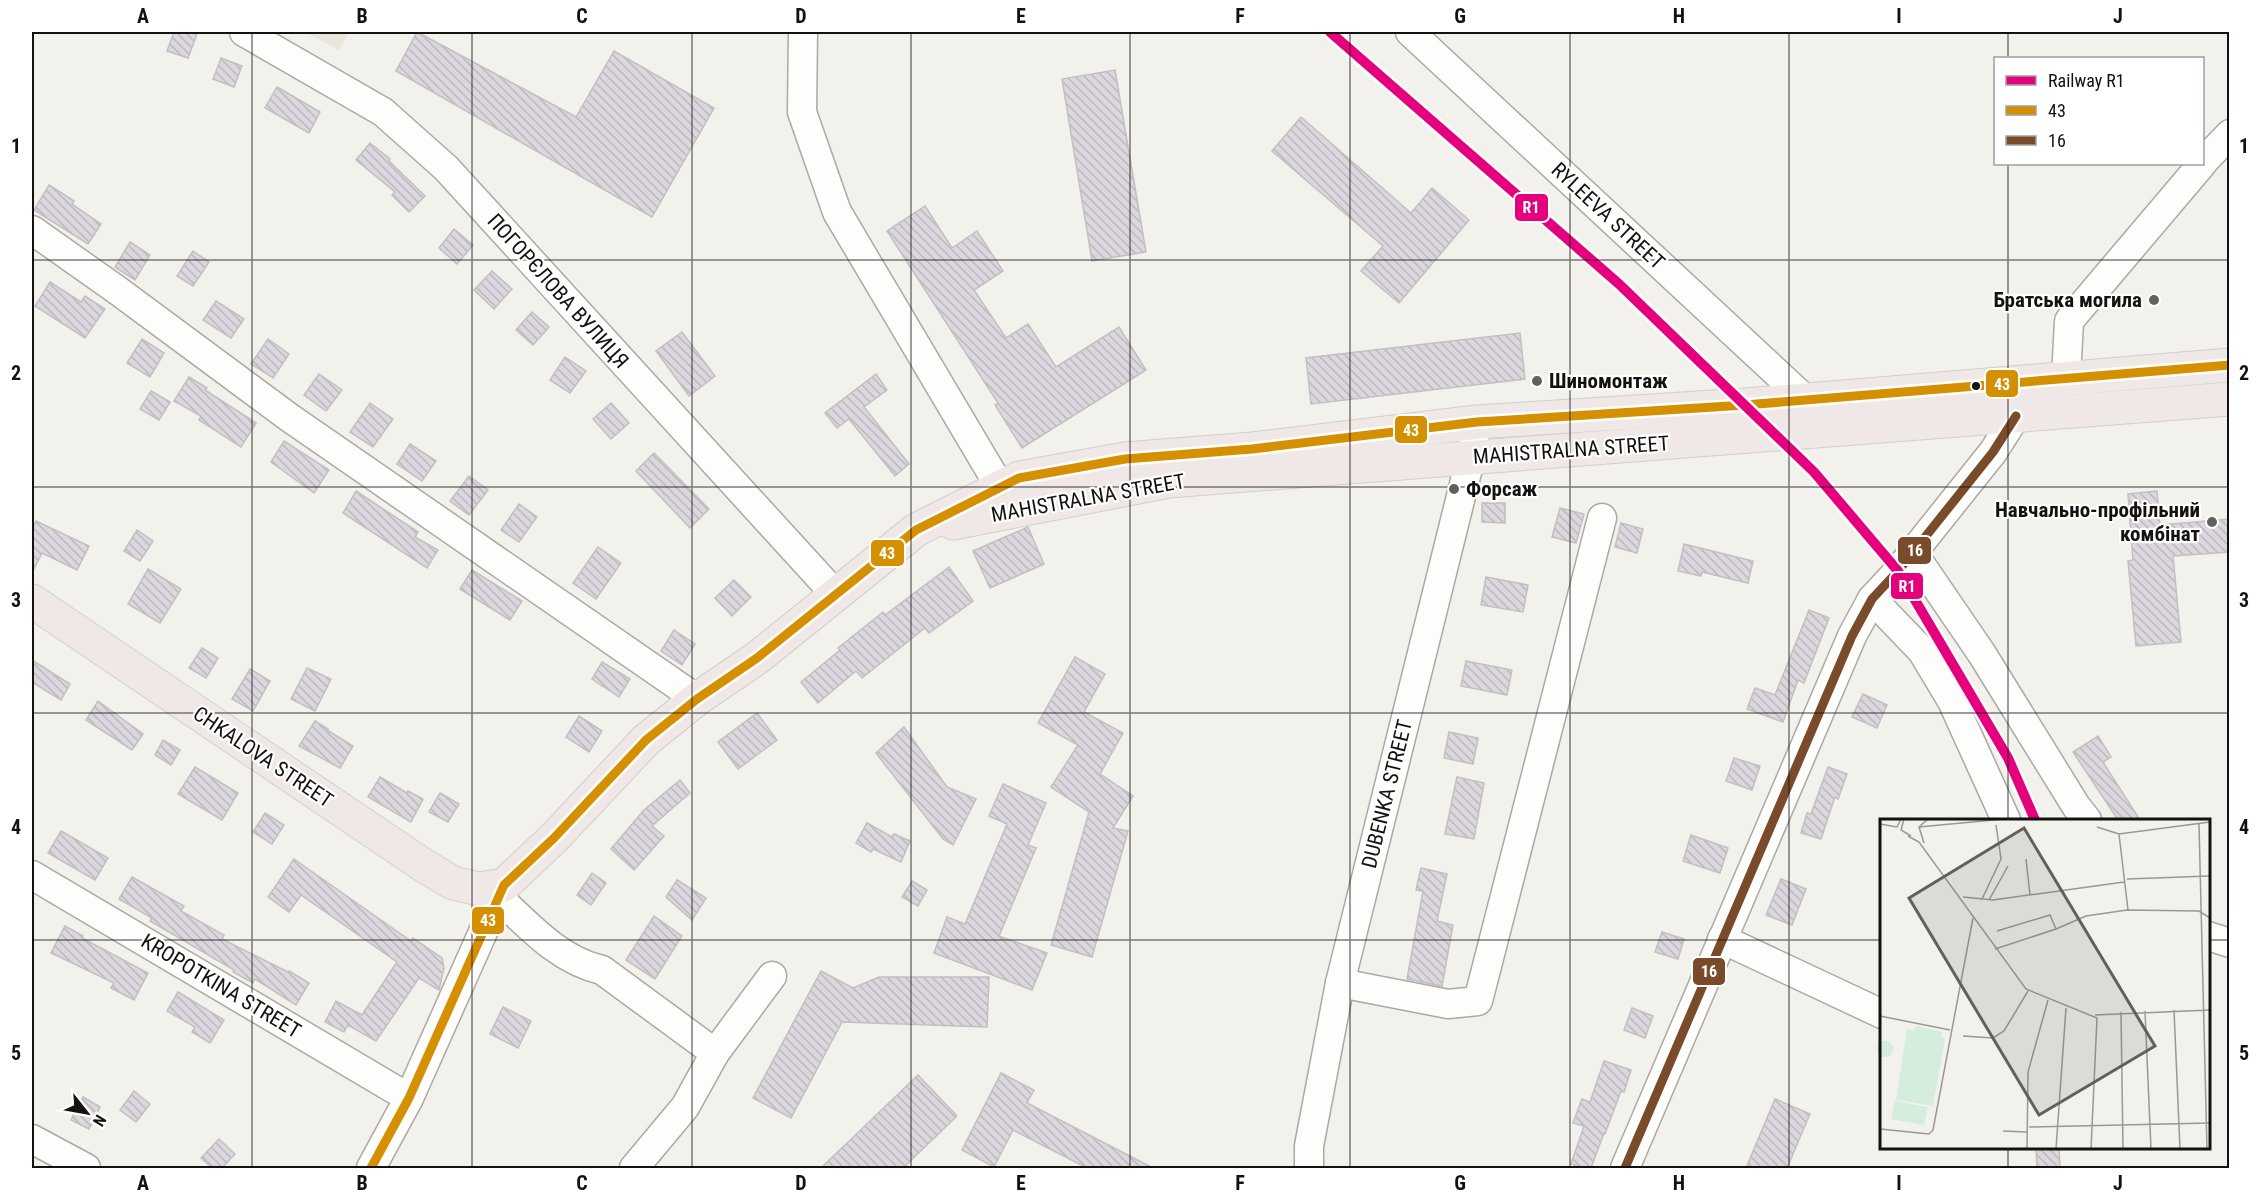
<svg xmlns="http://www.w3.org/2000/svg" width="2261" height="1200" viewBox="0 0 2261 1200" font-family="'Roboto Condensed',sans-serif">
<defs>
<pattern id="building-back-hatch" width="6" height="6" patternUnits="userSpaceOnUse" patternTransform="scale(1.5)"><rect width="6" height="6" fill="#dcd7de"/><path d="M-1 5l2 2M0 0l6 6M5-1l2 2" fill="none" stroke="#bcb8bd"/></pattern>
</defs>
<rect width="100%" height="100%" fill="#f2f1ec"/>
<path fill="#e9e5da" d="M 305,32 L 349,32 L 339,50 Z"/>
<g fill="url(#building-back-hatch)" stroke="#c1c0bf" stroke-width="1.5">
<path d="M 174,32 L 188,32 L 197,34 L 188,58 L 167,51 Z"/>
<path d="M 417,32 L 576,117 L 614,51 L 714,108 L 652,217 L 396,71 Z"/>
<path d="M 221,58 L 242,66 L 234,87 L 213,79 Z"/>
<path d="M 1115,70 L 1146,252 L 1092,261 L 1062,79 Z"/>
<path d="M 277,87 L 320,112 L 309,133 L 265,108 Z"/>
<path d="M 1301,117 L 1411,213 L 1432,188 L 1469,220 L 1399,303 L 1361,271 L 1383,246 L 1272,151 Z"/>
<path d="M 370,143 L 390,159 L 389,161 L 425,196 L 409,212 L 392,195 L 395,192 L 356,160 Z"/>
<path d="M 49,185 L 74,201 L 72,204 L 101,224 L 88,244 L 34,210 Z"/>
<path d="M 925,206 L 952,248 L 977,231 L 1003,271 L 974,290 L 1006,338 L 1028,324 L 1056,367 L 1119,327 L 1146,370 L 1022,448 L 995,405 L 998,403 L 887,231 Z"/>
<path d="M 454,229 L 473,245 L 457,264 L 439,248 Z"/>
<path d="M 130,242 L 150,255 L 135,280 L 115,267 Z"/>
<path d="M 193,251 L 209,262 L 193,286 L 177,276 Z"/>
<path d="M 492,271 L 512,289 L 494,309 L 474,290 Z"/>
<path d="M 50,282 L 81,302 L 85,296 L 105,309 L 85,338 L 35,306 Z"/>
<path d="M 216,301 L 244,319 L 231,338 L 203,320 Z"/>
<path d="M 532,312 L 549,327 L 533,345 L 516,330 Z"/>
<path d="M 682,332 L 715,376 L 689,396 L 656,351 Z"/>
<path d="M 1520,333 L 1525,379 L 1311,404 L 1306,358 Z"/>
<path d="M 142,339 L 164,353 L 150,377 L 127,363 Z"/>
<path d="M 268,339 L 289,354 L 273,378 L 251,364 Z"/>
<path d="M 565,357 L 586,371 L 570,393 L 550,380 Z"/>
<path d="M 319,374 L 342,390 L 326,411 L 304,395 Z"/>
<path d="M 876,374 L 887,390 L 864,407 L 909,464 L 895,476 L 849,419 L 837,428 L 825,413 Z"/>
<path d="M 189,377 L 207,388 L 205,390 L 256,423 L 241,447 L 199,420 L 201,416 L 174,401 Z"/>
<path d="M 151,391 L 170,402 L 159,420 L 140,409 Z"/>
<path d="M 370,403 L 393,419 L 373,447 L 350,432 Z"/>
<path d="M 611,403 L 629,423 L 611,439 L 593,419 Z"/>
<path d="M 284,441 L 329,470 L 314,493 L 271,462 Z"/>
<path d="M 410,444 L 436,461 L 422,481 L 397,464 Z"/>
<path d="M 654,453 L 709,509 L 690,528 L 636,471 Z"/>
<path d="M 469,476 L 488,490 L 469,515 L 450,501 Z"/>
<path d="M 356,491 L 418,532 L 415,537 L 438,550 L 427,568 L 343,513 Z"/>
<path d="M 2157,491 L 2160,525 L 2229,519 L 2229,552 L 2173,556 L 2181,642 L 2136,646 L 2128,561 L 2133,560 L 2128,494 Z"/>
<path d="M 1482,503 L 1505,503 L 1505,523 L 1482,522 Z"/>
<path d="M 519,504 L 537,517 L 519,542 L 501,530 Z"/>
<path d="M 1560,508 L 1584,514 L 1576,543 L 1552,537 Z"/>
<path d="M 36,521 L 89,546 L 77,570 L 42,553 L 32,573 L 32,530 Z"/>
<path d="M 1621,523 L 1643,529 L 1637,553 L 1615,547 Z"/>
<path d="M 1028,527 L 1044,564 L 990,588 L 973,551 Z"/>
<path d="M 137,530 L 153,541 L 140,561 L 124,551 Z"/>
<path d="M 1684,544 L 1753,561 L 1748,583 L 1702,572 L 1701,576 L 1678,571 Z"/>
<path d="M 598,547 L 621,563 L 596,599 L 573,583 Z"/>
<path d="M 949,567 L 973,601 L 929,633 L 925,628 L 862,678 L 856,671 L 818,703 L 801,682 L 840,650 L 838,648 L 883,612 L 885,615 Z"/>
<path d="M 148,569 L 181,589 L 160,623 L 128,604 Z"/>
<path d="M 472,570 L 522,601 L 510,620 L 460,589 Z"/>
<path d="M 1486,577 L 1528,585 L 1523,612 L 1481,605 Z"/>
<path d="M 734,580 L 751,597 L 732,616 L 715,598 Z"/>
<path d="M 1809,610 L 1829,618 L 1804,683 L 1798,680 L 1783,722 L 1747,709 L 1755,688 L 1775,695 Z"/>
<path d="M 674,630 L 695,644 L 682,665 L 661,651 Z"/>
<path d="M 202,648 L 218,658 L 206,678 L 189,668 Z"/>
<path d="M 1075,657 L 1105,674 L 1084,712 L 1123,733 L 1100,774 L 1133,796 L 1113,828 L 1128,831 L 1092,957 L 1051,945 L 1089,812 L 1051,787 L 1078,745 L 1038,723 Z"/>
<path d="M 32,660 L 70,684 L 61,700 L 32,682 Z"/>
<path d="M 1466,661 L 1512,670 L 1507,695 L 1461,686 Z"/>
<path d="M 602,662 L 630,679 L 619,697 L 592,679 Z"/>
<path d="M 307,668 L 331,679 L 315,711 L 291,699 Z"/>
<path d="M 250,669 L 270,681 L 253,711 L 232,699 Z"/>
<path d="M 1863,694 L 1887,705 L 1877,728 L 1852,717 Z"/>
<path d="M 98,701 L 143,734 L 132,750 L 86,720 Z"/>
<path d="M 757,713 L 777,740 L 738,769 L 718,742 Z"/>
<path d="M 579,716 L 602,731 L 589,752 L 566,737 Z"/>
<path d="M 315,721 L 328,729 L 327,730 L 353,746 L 340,768 L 299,746 Z"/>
<path d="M 904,727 L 947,787 L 976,799 L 953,845 L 943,839 L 876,753 Z"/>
<path d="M 1449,732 L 1478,738 L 1473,764 L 1444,758 Z"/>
<path d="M 2098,736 L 2111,757 L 2103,762 L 2140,820 L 2118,820 L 2073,752 Z"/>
<path d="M 163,740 L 180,750 L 171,765 L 155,755 Z"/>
<path d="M 1734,758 L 1760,766 L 1752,790 L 1726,781 Z"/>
<path d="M 195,767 L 238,793 L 222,820 L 178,794 Z"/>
<path d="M 1828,767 L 1847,774 L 1838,799 L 1835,797 L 1821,839 L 1801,833 L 1807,813 L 1811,814 Z"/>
<path d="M 380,777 L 407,793 L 408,791 L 423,799 L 411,822 L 368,797 Z"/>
<path d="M 1457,777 L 1484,783 L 1474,839 L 1445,834 Z"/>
<path d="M 680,780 L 690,793 L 652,826 L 664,836 L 634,870 L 611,849 L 644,810 Z"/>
<path d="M 1003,784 L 1046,803 L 1028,845 L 1036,848 L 999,936 L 1047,953 L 1032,990 L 934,953 L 947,917 L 965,924 L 1007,824 L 989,816 Z"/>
<path d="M 440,793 L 459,804 L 448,822 L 429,812 Z"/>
<path d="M 265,813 L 284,825 L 272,844 L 253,832 Z"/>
<path d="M 867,823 L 892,837 L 894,834 L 910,841 L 901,862 L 873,849 L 871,852 L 856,843 Z"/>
<path d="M 61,831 L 108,858 L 95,880 L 48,853 Z"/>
<path d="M 1691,835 L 1728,848 L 1720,873 L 1683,861 Z"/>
<path d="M 294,859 L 411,941 L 413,938 L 442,958 L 444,968 L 439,990 L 419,978 L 376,1041 L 348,1025 L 344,1032 L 325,1022 L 336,1001 L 362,1015 L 397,962 L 301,895 L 289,912 L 268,897 Z"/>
<path d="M 1421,868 L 1447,874 L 1437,921 L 1453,925 L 1442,986 L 1407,979 L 1423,891 L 1416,890 Z"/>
<path d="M 592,873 L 606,883 L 591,905 L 577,895 Z"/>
<path d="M 132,877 L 184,906 L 181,911 L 224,935 L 222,939 L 288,972 L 289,971 L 309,983 L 296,1005 L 255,979 L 253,983 L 233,972 L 234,970 L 150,921 L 152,918 L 119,899 Z"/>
<path d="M 1781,879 L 1806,889 L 1792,925 L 1766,915 Z"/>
<path d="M 677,880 L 706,898 L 692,920 L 666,897 Z"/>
<path d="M 912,881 L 927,890 L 918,906 L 902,897 Z"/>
<path d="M 654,916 L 682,936 L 655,979 L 626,960 Z"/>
<path d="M 65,926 L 83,936 L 82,938 L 148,973 L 134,1000 L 111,988 L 114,983 L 51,953 Z"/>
<path d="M 1662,932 L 1684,939 L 1678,959 L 1655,952 Z"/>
<path d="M 821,971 L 853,988 L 879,977 L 989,977 L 987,1027 L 842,1022 L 791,1118 L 753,1098 Z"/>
<path d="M 178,992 L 224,1020 L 210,1043 L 192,1032 L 195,1027 L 167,1011 Z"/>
<path d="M 503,1007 L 531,1021 L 518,1048 L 490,1034 Z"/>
<path d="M 1632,1008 L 1653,1016 L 1645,1038 L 1624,1030 Z"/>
<path d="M 1604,1061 L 1631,1070 L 1624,1092 L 1621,1091 L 1605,1134 L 1604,1133 L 1591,1168 L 1585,1168 L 1571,1164 L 1584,1126 L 1573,1123 L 1582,1099 L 1590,1102 Z"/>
<path d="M 1001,1073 L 1034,1090 L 1027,1103 L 1153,1168 L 1087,1168 L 1013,1130 L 994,1167 L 962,1150 Z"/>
<path d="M 918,1075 L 957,1116 L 903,1168 L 821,1168 Z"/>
<path d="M 134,1091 L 150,1104 L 136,1122 L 120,1110 Z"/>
<path d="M 83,1097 L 100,1107 L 89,1129 L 71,1120 Z"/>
<path d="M 1775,1099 L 1810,1114 L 1787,1168 L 1746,1168 Z"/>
<path d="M 219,1139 L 235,1154 L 222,1168 L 212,1168 L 201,1158 Z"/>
<path d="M 2036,1148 L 2059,1148 L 2060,1168 L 2037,1168 Z"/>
</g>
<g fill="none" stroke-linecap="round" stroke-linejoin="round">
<g stroke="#aaa9a5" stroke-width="31">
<g id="minor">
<path d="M 244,32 L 383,112 L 446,168 L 836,595"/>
<path d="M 803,32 L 802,112 L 837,212 L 1000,487"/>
<path d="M 1410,32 L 1807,401"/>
<path d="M 2202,163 L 2230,134"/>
<path d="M 32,230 L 117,290 L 290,418 L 697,699"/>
<path d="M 2066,378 L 2069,321 L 2202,164"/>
<path d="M 1913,553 L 1982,654 L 2076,806 L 2087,820"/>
<path d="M 1872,599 L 1922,651 L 1952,701 L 2006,820"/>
<path d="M 32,875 L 409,1098"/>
<path d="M 498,897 C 529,926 560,961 602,970 L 715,1053"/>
<path d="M 2208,936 L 2230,943"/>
<path d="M 1722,939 L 1882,1014"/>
<path d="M 1340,983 L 1448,1004 L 1478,1001 L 1602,518"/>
<path d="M 32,1139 L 86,1168"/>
<path d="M 371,1168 L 409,1098 L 504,885"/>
<path d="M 634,1168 L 685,1107 L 715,1053 L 772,976"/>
<path d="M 1309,1168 L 1309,1146 L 1340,983 L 1471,456 L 1477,422"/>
<path d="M 1625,1168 L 1852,636 L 1872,599 L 1898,571 L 1993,452 L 2016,416"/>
</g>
</g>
<g stroke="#d0cfcc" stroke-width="35">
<g id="major">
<path d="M 953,523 L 1169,481 L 2230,399"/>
<path d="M 32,601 L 423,865 L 453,883 L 479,889 L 504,885 L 554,838 L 646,740 L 697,699 L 757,658 L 916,530 L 1019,478 L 1125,459 L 1252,449 L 1477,422 L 1745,405 L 2230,365"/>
</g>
</g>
<use href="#minor" stroke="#fdfdfc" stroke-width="28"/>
<use href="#major" stroke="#f0e8e6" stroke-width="33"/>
<g stroke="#fff" stroke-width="14">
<path id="bus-1" d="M 371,1168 L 409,1098 L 504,885 L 554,838 L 646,740 L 697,699 L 757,658 L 916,530 L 1019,478 L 1125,459 L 1252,449 L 1477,422 L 1745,405 L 2230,365"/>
</g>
<g stroke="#fff" stroke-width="14">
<path id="bus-2" d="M 1625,1168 L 1852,636 L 1872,599 L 1898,571 L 1993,452 L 2016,416"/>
</g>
<use href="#bus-1" stroke="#d59002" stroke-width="9"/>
<use href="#bus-2" stroke="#7a4b2a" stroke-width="9"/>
<g stroke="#fff" stroke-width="15">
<path id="rail-1" d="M 1330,32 L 1619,284 L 1814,472 L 1898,571 L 2008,758 L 2035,820"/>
</g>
<use href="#rail-1" stroke="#e5007d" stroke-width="10"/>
</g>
<path fill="none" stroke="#14120f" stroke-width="1.5" stroke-opacity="0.55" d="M 252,32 L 252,1168M 472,32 L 472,1168M 692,32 L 692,1168M 911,32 L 911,1168M 1130,32 L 1130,1168M 1350,32 L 1350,1168M 1570,32 L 1570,1168M 1789,32 L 1789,1168M 2008,32 L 2008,58M 2008,164 L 2008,820M 32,260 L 2230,260M 32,487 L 2230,487M 32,713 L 2230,713M 32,940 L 1882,940M 2208,940 L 2230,940M 2008,1148 L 2008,1168"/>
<g fill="#62605c" stroke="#fff" stroke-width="2">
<circle cx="2154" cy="300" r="6"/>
<circle cx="1537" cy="381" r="6"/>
<circle cx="1454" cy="489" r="6"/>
<circle cx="2212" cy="522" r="6"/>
</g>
<circle fill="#14120f" stroke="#fff" stroke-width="2" cx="1976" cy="386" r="5"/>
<g text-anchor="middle" stroke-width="4.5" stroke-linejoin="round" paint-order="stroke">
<g font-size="21" fill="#14120f" stroke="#fff">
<text transform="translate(1608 216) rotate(43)" y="7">RYLEEVA STREET</text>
<text transform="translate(558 291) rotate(48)" y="7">ПОГОРЄЛОВА ВУЛИЦЯ</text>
<text transform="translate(1571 450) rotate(-4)" y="7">MAHISTRALNA STREET</text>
<text transform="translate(1088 498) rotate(-10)" y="7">MAHISTRALNA STREET</text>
<text transform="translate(263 757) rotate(34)" y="7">CHKALOVA STREET</text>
<text transform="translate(1387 794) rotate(-76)" y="7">DUBENKA STREET</text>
<text transform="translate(221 986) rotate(31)" y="7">KROPOTKINA STREET</text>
</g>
<g font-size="21" font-weight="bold" fill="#14120f" stroke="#fff" text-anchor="end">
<text x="2142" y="307">Братська могила</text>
<text x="1549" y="388" text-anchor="start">Шиномонтаж</text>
<text x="1466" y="496" text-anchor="start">Форсаж</text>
<text x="2200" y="517">Навчально-профільний<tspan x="2200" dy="24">комбінат</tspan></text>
</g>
</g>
<g transform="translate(1880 819)">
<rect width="330" height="330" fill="#f2f1ec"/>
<path d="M 36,207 L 62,213 L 61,218 L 65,219 L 53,287 L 16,281 L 27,210 L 34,212 ZM-3 230a8 8 0 1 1 16 0a8 8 0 1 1-16 0ZM 15,282 L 48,288 L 44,306 L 11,300 Z" fill="#d4eddd"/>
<path fill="none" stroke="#999894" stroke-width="1.5" d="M 24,0 L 21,11 L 31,17M 0,5 L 17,8 L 21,0M 319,5 L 327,330M 39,8 L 124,0M 217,8 L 239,15 L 330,3M 239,15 L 248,91M 28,17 L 39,23 L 146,170 L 217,199 L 211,330M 44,24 L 39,8 L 48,0M 146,40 L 150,76M 247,60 L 330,57M 83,78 L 113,81 L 244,63M 102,80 L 121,40 L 116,6M 109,81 L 128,47M 117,112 L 170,96 L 176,110M 115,130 L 176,110 L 206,97 L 247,91 L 319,92 L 330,99M 294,191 L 300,330M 265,192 L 271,330M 241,193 L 243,330M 215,196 L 330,191M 0,197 L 70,211M 83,217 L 113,219 L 124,212 L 148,172M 149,308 L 330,304M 0,310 L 49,315 L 53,311 L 93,99M 123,312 L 147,313M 147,330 L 148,253 L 168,181M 176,330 L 186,189"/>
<path fill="#62605c" fill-opacity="0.15" stroke="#62605c" stroke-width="3" d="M 144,9 L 275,227 L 159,296 L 29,79 Z"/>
<rect width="330" height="330" fill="none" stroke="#14120f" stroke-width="3"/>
</g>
<g stroke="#fff" stroke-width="2">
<rect x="1514" y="193" width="35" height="29" rx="6" fill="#e5007d"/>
<rect x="1985" y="369" width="34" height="29" rx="6" fill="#d59002"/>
<rect x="1394" y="415" width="34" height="29" rx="6" fill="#d59002"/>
<rect x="1897" y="536" width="35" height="29" rx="6" fill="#7a4b2a"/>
<rect x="870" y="539" width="35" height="28" rx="6" fill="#d59002"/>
<rect x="1890" y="572" width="34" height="28" rx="6" fill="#e5007d"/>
<rect x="471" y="906" width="34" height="29" rx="6" fill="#d59002"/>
<rect x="1692" y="957" width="34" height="29" rx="6" fill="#7a4b2a"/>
</g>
<g font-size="16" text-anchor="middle" font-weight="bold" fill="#fff">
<text x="1531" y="213">R1</text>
<text x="2002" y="390">43</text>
<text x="1411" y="436">43</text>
<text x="1915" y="556">16</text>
<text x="887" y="559">43</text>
<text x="1907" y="592">R1</text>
<text x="488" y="926">43</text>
<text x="1709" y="977">16</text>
</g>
<rect width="2261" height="1200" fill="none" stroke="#ffffff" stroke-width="66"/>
<rect x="1994" y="57" width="210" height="108" fill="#ffffff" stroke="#a1a09f" stroke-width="1.5"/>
<rect x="2006" y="76" width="30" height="9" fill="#e5007d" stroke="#a1a09f" stroke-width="1.5"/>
<text x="2048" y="87" font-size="18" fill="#14120f">Railway R1</text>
<rect x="2006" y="106" width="30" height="9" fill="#d59002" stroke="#a1a09f" stroke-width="1.5"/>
<text x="2048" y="117" font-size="18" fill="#14120f">43</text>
<rect x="2006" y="136" width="30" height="9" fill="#7a4b2a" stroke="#a1a09f" stroke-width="1.5"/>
<text x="2048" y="147" font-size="18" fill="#14120f">16</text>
<g transform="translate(87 1113) rotate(121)" stroke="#ffffff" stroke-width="4.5" paint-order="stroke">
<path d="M0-4.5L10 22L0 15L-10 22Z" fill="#14120f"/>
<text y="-9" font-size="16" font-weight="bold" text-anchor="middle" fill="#14120f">N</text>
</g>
<rect x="33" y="33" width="2195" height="1134" fill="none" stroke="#14120f" stroke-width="2"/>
<g font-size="20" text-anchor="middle" font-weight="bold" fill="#14120f">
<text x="143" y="23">A</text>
<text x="362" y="23">B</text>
<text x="582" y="23">C</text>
<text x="801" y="23">D</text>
<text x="1021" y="23">E</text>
<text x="1240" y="23">F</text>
<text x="1460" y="23">G</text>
<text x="1679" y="23">H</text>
<text x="1899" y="23">I</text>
<text x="2118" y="23">J</text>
<text x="16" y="153">1</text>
<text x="2244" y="153">1</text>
<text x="16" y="380">2</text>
<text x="2244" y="380">2</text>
<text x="16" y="607">3</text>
<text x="2244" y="607">3</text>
<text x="16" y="834">4</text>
<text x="2244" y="834">4</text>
<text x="16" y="1060">5</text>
<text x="2244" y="1060">5</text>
<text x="143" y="1190">A</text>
<text x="362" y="1190">B</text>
<text x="582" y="1190">C</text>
<text x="801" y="1190">D</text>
<text x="1021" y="1190">E</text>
<text x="1240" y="1190">F</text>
<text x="1460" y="1190">G</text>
<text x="1679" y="1190">H</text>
<text x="1899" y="1190">I</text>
<text x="2118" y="1190">J</text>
</g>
</svg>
